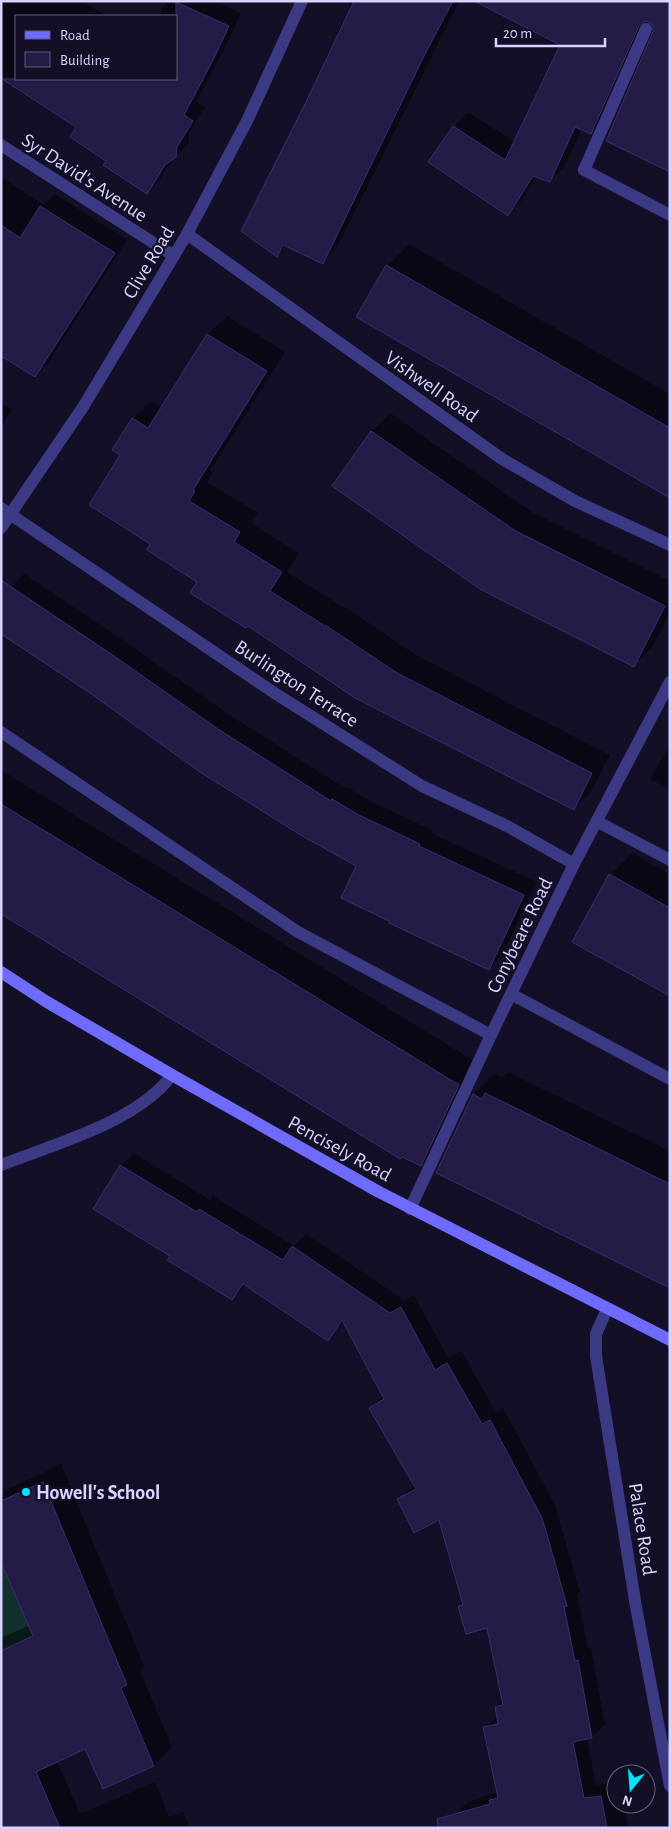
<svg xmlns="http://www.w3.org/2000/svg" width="671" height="1829" viewBox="0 0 671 1829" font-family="'Alegreya Sans',sans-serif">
<rect width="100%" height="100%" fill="#130f26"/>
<path fill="#12302f" d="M 4,1568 L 39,1650 L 1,1651 L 1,1570 Z"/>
<g fill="#0007">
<path d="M 1,1 L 82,1 L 106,16 L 16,16 L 16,79 L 176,79 L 176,16 L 159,16 L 166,1 L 216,1 L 241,13 L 227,43 L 196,102 L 205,107 L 189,132 L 189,143 L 173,158 L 160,179 L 147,192 L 108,160 L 78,127 L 1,77 Z"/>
<path d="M 351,1 L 459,1 L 337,248 L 322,263 L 287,245 L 277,255 L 352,8 L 349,6 Z"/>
<path d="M 472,1 L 670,1 L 655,32 L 653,23 L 649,20 L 605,118 L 591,133 L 582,128 L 565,166 L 550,180 L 537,176 L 522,200 L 508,215 L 454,127 L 468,112 L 515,142 L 562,44 Z"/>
<path d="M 1,177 L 44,205 L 55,194 L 127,240 L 48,363 L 34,376 L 1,354 Z"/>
<path d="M 409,244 L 670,394 L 670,496 L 387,266 Z"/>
<path d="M 227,316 L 285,352 L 210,471 L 213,473 L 207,482 L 258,513 L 251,523 L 299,553 L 287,572 L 344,608 L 345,607 L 416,655 L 610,755 L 592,790 L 574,809 L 199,581 L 152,544 L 122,455 L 133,419 L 151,401 L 163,408 L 208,334 Z"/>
<path d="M 1,403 L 12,410 L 1,426 Z"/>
<path d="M 390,413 L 532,512 L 670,581 L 670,613 L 652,647 L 634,665 L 371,432 Z"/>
<path d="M 24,574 L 127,643 L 231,716 L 345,788 L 346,787 L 372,802 L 432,830 L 431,833 L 537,882 L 502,955 L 489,968 L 358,866 L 11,587 Z"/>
<path d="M 670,745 L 670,790 L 650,779 Z"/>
<path d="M 1,770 L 479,1064 L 442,1143 L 421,1165 L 1,913 Z"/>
<path d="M 632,853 L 670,874 L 670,994 L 610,875 Z"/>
<path d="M 508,1072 L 670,1151 L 670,1287 L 474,1095 L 495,1073 L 502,1077 Z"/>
<path d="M 134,1153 L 210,1200 L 213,1196 L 294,1246 L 306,1234 L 404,1300 L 414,1295 L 448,1358 L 461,1351 L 496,1412 L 503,1408 L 555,1505 L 580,1592 L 577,1594 L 588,1648 L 591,1648 L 605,1724 L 592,1737 L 587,1738 L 596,1785 L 614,1783 L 616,1804 L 624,1804 L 629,1828 L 457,1828 L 455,1815 L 468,1802 L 498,1792 L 485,1728 L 498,1715 L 496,1707 L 503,1700 L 488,1627 L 460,1606 L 463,1603 L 440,1518 L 398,1500 L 415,1485 L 371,1408 L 384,1395 L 344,1321 L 327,1340 L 246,1285 L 232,1299 L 172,1255 L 121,1166 Z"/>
<path d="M 61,1464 L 144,1666 L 140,1671 L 172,1747 L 154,1765 L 86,1748 L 57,1761 L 80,1814 L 155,1782 L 169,1817 L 183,1812 L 190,1828 L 1,1828 L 1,1638 L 30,1625 L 1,1562 L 1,1492 Z"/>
</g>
<g fill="#241b47" stroke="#3b2d73">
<path d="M 354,1 L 453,1 L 425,54 L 323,264 L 283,245 L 277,257 L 241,231 L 306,102 Z"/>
<path d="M 474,1 L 670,1 L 670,172 L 606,141 L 653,32 L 653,25 L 646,21 L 639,26 L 591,134 L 575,127 L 550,182 L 533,176 L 508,216 L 428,162 L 453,126 L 505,160 L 560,45 Z"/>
<path d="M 176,2 L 229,26 L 214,58 L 184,115 L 193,121 L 177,147 L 176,157 L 165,165 L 147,194 L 103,165 L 106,161 L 70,137 L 76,127 L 2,79 L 176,79 Z"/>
<path d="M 40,206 L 115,253 L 35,377 L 1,356 L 1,225 L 20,238 Z"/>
<path d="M 386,265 L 670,428 L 670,498 L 356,317 Z"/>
<path d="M 207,334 L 267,371 L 193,490 L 195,491 L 189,501 L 240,532 L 234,542 L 282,572 L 270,591 L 325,626 L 325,625 L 397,673 L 592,773 L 574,810 L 355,698 L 248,626 L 246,628 L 190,593 L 197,582 L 147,550 L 150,544 L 89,505 L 120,455 L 112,450 L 132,418 L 148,428 Z"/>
<path d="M 371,431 L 514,530 L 665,606 L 634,667 L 480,589 L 332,486 Z"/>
<path d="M 1,580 L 114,656 L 218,729 L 331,801 L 332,799 L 359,815 L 420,844 L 419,846 L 524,895 L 489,970 L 389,923 L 389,921 L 341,898 L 356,866 L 299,834 L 200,772 L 90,693 L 1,634 Z"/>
<path d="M 1,804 L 459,1085 L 421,1166 L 402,1157 L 400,1159 L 1,914 Z"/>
<path d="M 609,874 L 670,908 L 670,996 L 572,942 Z"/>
<path d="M 485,1093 L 670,1184 L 670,1288 L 436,1173 L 473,1094 L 482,1099 Z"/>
<path d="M 120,1165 L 197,1212 L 199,1209 L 283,1260 L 292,1246 L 390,1313 L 401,1307 L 435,1370 L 447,1363 L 482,1424 L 490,1420 L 542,1518 L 548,1538 L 567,1606 L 564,1607 L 575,1661 L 578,1660 L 592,1738 L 573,1742 L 584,1798 L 601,1796 L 607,1828 L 438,1828 L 437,1819 L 490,1804 L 489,1800 L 498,1798 L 483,1727 L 498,1724 L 495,1707 L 503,1705 L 487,1628 L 466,1634 L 458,1606 L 463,1605 L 439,1520 L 414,1533 L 397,1499 L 416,1489 L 369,1408 L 384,1399 L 342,1320 L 328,1341 L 243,1284 L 232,1300 L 167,1260 L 170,1256 L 93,1209 Z"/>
<path d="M 43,1482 L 127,1685 L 121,1688 L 154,1766 L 103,1789 L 85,1749 L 36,1772 L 60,1828 L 1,1828 L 1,1651 L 33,1636 L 1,1562 L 1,1501 Z"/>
</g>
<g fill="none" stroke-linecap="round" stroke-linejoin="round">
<g stroke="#3d3a85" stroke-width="12">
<path d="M 584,170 L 646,29"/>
<path d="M 1,732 L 298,932 L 491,1035"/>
<path d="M 511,994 L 670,1079"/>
<path d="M 1,1165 C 55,1144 137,1122 172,1075"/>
</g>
<g stroke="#3d3a85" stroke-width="12">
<path d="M 1,145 L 174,256"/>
<path d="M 584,170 L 670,215"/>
<path d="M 187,234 L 502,459 L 575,501 L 670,545"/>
<path d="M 1,508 L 276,694 L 422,786 L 507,826 L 574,864"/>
<path d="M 1,528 L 83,407 L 187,234 L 248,119 L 302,1"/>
<path d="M 598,822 L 670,860"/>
<path d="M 410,1209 L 491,1035 L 574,864 L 670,682"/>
<path d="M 607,1309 L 596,1334 L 596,1356 L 636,1607 L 670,1786"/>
</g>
<path stroke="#6f6bff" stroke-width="12" d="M 1,972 L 47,1002 L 172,1075 L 379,1192 L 670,1340"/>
</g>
<circle fill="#00e5ff" stroke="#130f26" stroke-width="2" cx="26" cy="1492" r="5"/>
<g text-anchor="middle" stroke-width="4.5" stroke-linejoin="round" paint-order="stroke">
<g font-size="20" fill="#d9d4ff" stroke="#130f26">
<text transform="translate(85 177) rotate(33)" y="7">Syr David's Avenue</text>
<text transform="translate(148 262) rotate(-59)" y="7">Clive Road</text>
<text transform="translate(432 386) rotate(35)" y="7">Vishwell Road</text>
<text transform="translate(297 683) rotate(33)" y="7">Burlington Terrace</text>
<text transform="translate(519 935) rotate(-64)" y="7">Conybeare Road</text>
<text transform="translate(340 1148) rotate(29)" y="7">Pencisely Road</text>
<text transform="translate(643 1529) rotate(81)" y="7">Palace Road</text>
</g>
<g font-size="20" font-weight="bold" fill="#d9d4ff" stroke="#130f26" text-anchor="start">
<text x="36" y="1499">Howell's School</text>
</g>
</g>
<rect width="671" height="1829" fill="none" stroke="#d9d4ff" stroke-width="5"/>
<rect x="15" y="15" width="162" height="65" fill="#130f26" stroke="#625e7d"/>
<rect x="25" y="31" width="25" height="8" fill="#6f6bff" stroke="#625e7d"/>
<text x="60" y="40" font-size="15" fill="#d9d4ff">Road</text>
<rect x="25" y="52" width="25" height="15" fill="#241b47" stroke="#625e7d"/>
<text x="60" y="65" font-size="15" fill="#d9d4ff">Building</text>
<g transform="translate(631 1789) rotate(197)"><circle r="24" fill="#130f26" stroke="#625e7d"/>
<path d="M0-4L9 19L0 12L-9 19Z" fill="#00e5ff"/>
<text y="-8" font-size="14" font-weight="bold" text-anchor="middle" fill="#d9d4ff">N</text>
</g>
<path d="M496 38v8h109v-8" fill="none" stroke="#d9d4ff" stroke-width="2.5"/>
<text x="503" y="38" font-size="15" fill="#d9d4ff" stroke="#130f26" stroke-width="4" paint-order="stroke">20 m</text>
</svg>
